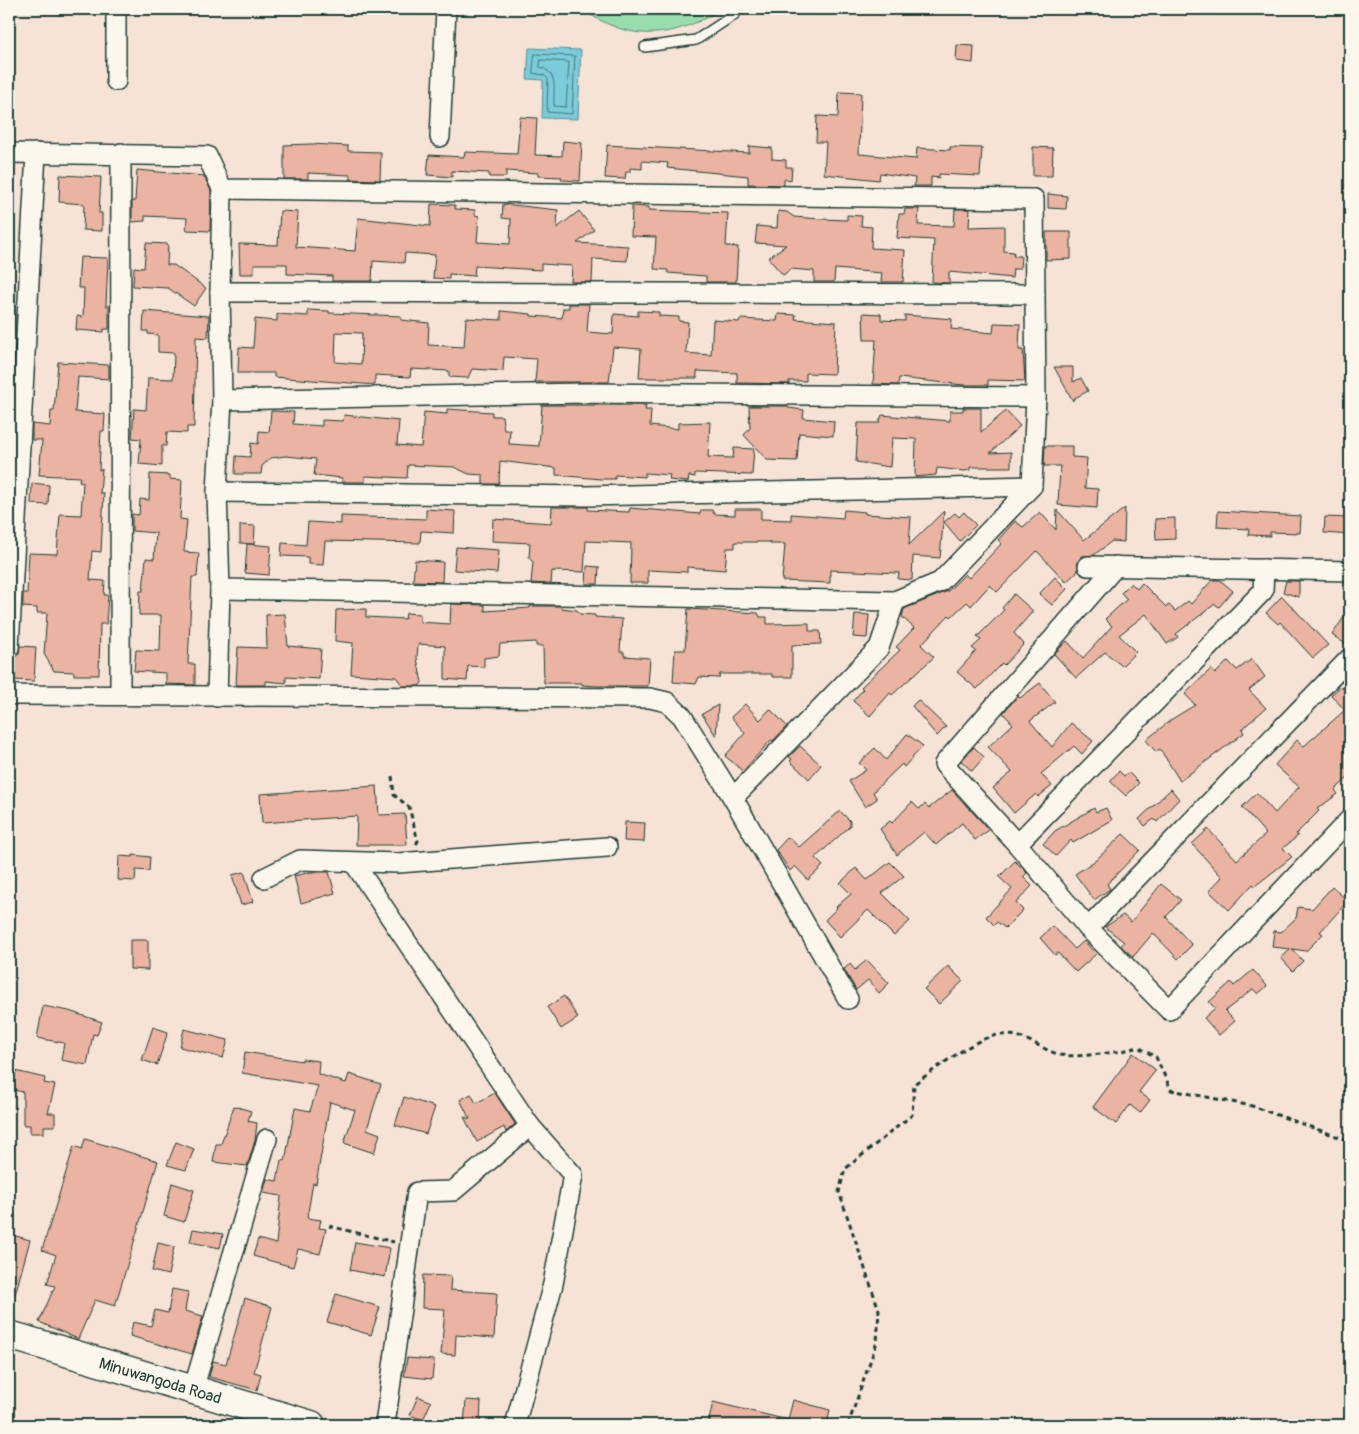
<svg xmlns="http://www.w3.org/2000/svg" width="1359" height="1434" viewBox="0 0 1359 1434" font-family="Pangolin,sans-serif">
<rect width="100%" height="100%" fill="#f6e3d6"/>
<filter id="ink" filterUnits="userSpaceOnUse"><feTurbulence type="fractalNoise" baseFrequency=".02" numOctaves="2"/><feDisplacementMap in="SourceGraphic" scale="10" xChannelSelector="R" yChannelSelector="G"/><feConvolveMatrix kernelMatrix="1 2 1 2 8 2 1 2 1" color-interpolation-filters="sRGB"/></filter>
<g filter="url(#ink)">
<path fill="#97deac" stroke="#5b8e70" d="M 581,9 L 720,9 C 712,16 700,21 690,25 C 648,41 618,33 581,9 Z"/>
<path fill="#7ccbda" stroke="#579298" d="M 529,48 L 581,50 L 578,119 L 542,118 L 543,80 L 527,79 Z"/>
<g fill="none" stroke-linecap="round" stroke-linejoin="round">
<g stroke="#447676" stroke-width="1">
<path d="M 535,54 L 575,56 L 572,114 L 547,112 L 548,79 L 544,75 L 533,73 Z"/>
<path d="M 541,60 L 569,62 L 566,107 L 554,106 C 553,89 559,73 540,67 Z"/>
</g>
</g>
<g fill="#ebb3a1" stroke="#1f3d34" fill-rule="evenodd">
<path d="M 957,45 L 974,46 L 973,63 L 956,61 Z"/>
<path d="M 839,92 L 861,93 L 859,154 L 916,159 L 917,148 L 950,150 L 950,147 L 982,148 L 980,176 L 939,174 L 939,178 L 931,177 L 931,186 L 914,186 L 915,178 L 880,173 L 879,180 L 824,174 L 826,142 L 816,142 L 817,116 L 838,117 Z"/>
<path d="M 520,117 L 537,118 L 535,155 L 562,156 L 563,141 L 582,143 L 580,181 L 561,180 L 562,177 L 538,176 L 538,173 L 506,171 L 506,177 L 489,177 L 489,173 L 452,171 L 452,177 L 427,175 L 429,155 L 464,157 L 465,152 L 517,154 Z"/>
<path d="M 311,144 L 348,146 L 348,151 L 381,152 L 380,180 L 350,179 L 350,175 L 308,173 L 308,179 L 284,179 L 284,145 Z"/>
<path d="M 607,145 L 749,153 L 749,146 L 772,148 L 772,159 L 786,160 L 786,167 L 792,167 L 791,180 L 784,179 L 784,185 L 748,184 L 748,176 L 667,168 L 668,163 L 642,161 L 642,169 L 630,168 L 630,172 L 626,172 L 625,179 L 605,178 Z"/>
<path d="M 1033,147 L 1053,148 L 1052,176 L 1033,176 Z"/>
<path d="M 137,170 L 204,176 L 211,191 L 210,231 L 186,230 L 187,218 L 145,216 L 145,221 L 132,222 L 132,201 L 135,201 Z"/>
<path d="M 60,175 L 101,177 L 99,213 L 102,213 L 102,231 L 83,230 L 84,204 L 59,202 Z"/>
<path d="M 1048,194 L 1067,196 L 1066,209 L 1048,208 Z"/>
<path d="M 431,204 L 455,205 L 455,209 L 475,210 L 475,215 L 479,216 L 477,242 L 510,244 L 511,219 L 502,218 L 503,204 L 558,210 L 557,228 L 579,211 L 594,230 L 577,243 L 628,246 L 627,261 L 593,259 L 592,282 L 571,282 L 572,266 L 541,264 L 541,270 L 475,266 L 474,276 L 449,274 L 449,279 L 433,278 L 435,255 L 405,253 L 404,263 L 373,261 L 372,281 L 332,281 L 332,276 L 287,274 L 287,264 L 254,264 L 254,274 L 240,274 L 239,244 L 278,245 L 280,211 L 298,212 L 296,247 L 355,251 L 358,218 L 430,226 Z"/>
<path d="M 632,206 L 649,207 L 649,210 L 728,213 L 726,246 L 738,247 L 736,282 L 706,282 L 706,276 L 668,273 L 668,270 L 654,269 L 656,237 L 631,236 Z"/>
<path d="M 905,209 L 919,209 L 918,225 L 954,226 L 955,209 L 970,209 L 969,227 L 1004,226 L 1004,251 L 1014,252 L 1013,256 L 1021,256 L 1020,269 L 1013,269 L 1012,278 L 949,272 L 949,283 L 932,282 L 934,240 L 897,238 L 899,214 L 904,214 Z"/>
<path d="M 778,211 L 787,212 L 794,217 L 821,219 L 847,220 L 847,215 L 862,216 L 861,226 L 872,227 L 871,248 L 905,250 L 903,282 L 881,282 L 882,273 L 835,269 L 834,282 L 814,282 L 814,271 L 791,269 L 783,275 L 768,258 L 786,245 L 755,243 L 757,226 L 777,228 Z"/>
<path d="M 1046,232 L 1071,232 L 1071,259 L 1046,260 Z"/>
<path d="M 146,243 L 168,244 L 167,265 L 174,265 L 206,288 L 194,306 L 168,288 L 133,286 L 134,267 L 144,268 Z"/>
<path d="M 80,257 L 108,258 L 106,306 L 109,306 L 109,329 L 104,329 L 104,332 L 76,330 L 77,316 L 83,317 L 84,288 L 78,288 Z"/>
<path d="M 569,304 L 589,304 L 587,332 L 613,334 L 614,314 L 638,316 L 638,311 L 659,312 L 659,316 L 679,317 L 679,321 L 688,322 L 686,353 L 711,355 L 713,320 L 739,322 L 740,319 L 777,321 L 778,314 L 796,315 L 795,319 L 836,322 L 834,374 L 806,373 L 806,381 L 789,381 L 789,384 L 737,383 L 737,373 L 697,371 L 697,378 L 639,378 L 641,349 L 613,347 L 609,382 L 535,382 L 537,359 L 504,357 L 503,371 L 472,369 L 468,378 L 449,377 L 449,371 L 411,369 L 410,377 L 375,375 L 375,385 L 274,377 L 274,373 L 238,373 L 239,347 L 253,348 L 255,319 L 277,321 L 277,314 L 308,316 L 308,310 L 329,311 L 329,313 L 401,316 L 401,320 L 429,323 L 428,345 L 464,347 L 466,318 L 501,320 L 501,311 L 531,314 L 531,316 L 562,318 L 563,308 L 569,308 ZM 336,332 L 362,333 L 361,364 L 335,362 Z"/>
<path d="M 144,311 L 209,316 L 208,338 L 196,337 L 194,427 L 187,427 L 187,433 L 167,432 L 166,446 L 162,446 L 162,466 L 139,464 L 141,439 L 132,438 L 134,409 L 146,410 L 148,378 L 173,379 L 174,353 L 158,352 L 158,335 L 148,334 L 148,331 L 143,331 Z"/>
<path d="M 863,313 L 881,314 L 881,320 L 905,321 L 905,315 L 952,319 L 951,329 L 993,333 L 994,323 L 1020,324 L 1019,350 L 1023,350 L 1025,381 L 988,380 L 988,385 L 964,385 L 899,378 L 898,385 L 873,384 L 876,340 L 864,340 Z"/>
<path d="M 58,362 L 109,365 L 109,379 L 78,377 L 75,412 L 105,414 L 104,431 L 101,431 L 99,470 L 102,469 L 100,493 L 104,493 L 101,552 L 92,551 L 90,580 L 105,581 L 104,595 L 108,595 L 106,624 L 100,624 L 99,675 L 74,675 L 74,672 L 54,671 L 44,654 L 47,613 L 37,613 L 37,608 L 23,607 L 23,593 L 27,593 L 29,553 L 57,554 L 60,514 L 81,515 L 83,482 L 79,481 L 80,477 L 39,475 L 42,440 L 32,440 L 32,424 L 50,426 L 51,411 L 54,411 Z"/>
<path d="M 1054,367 L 1073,367 L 1073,382 L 1081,378 L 1088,391 L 1073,399 L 1073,401 Z"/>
<path d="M 542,405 L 646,405 L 645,410 L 651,410 L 650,426 L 678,429 L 678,423 L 710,422 L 708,457 L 733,458 L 734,448 L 754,449 L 752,475 L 695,473 L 695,477 L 689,476 L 688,482 L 669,480 L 670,475 L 645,473 L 645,477 L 615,475 L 615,479 L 601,479 L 556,475 L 556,468 L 500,461 L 499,483 L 496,484 L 483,484 L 483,475 L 469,474 L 454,467 L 408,465 L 407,478 L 365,476 L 365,482 L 342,482 L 342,478 L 314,475 L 316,459 L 286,456 L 271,458 L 262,466 L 261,474 L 235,474 L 236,456 L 250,457 L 251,443 L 258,444 L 259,431 L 269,432 L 271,411 L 294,412 L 293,424 L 322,426 L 322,420 L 343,421 L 344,415 L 399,421 L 397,445 L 421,447 L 424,412 L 447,414 L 447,409 L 492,412 L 492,416 L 502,416 L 504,430 L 510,430 L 509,444 L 539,446 Z"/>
<path d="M 749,406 L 788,406 L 788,408 L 804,410 L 803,418 L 834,421 L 833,436 L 799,433 L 797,461 L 767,460 L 744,435 L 750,428 Z"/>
<path d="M 963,408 L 981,408 L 981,432 L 1006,411 L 1020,426 L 990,453 L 1011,452 L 1011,467 L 970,467 L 970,470 L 964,471 L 937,468 L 936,475 L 915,477 L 916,439 L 892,438 L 890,467 L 856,462 L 858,423 L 879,423 L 882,415 L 950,421 L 950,411 L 963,411 Z"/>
<path d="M 1045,446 L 1072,446 L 1072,457 L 1087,458 L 1085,488 L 1098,489 L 1097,508 L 1058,505 L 1060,466 L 1044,466 Z"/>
<path d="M 150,474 L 170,475 L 170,479 L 182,480 L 180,519 L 187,520 L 184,552 L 199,553 L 197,577 L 192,577 L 188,664 L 195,664 L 195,685 L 166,684 L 166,673 L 134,671 L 136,650 L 160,651 L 161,615 L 139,615 L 140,591 L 143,591 L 146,558 L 154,559 L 156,533 L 132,531 L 132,514 L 139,515 L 140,499 L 149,500 Z"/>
<path d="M 32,483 L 49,485 L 48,505 L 31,504 Z"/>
<path d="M 552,507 L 588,507 L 588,510 L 629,512 L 630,508 L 700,514 L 701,510 L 712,510 L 714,514 L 735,515 L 735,509 L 761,509 L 761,519 L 791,520 L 791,514 L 843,518 L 844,510 L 865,512 L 865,514 L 911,517 L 909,545 L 944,511 L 940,558 L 913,556 L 912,580 L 898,579 L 899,573 L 830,570 L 830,583 L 782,581 L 785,544 L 770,544 L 770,542 L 735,542 L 735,548 L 727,548 L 725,570 L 687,567 L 687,572 L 648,570 L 648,583 L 630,583 L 631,543 L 586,541 L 584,572 L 552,571 L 551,584 L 531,583 L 533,562 L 529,558 L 530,543 L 492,541 L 493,519 L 551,523 Z"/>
<path d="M 1125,508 L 1124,542 L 1112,541 L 1094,555 L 1082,556 L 1078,561 L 1078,571 L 1066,582 L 1037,551 L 997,592 L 990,585 L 971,606 L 967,602 L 951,617 L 949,615 L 921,645 L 934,657 L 892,695 L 890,693 L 870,716 L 853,701 L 863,689 L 861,687 L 900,650 L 896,647 L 914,628 L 902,617 L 904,609 L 948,591 L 965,574 L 969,578 L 1002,543 L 998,540 L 1015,521 L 1023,527 L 1040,512 L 1056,530 L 1057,510 L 1084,540 Z"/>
<path d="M 426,509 L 455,511 L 454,533 L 421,531 L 420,543 L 325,541 L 323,565 L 308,564 L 308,557 L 281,556 L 282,543 L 306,545 L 308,522 L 341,524 L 341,516 L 426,519 Z"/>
<path d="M 1218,511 L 1301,516 L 1300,533 L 1270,532 L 1270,536 L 1248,535 L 1249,529 L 1217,527 Z"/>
<path d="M 964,512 L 976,525 L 960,541 L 944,522 L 955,513 L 959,517 Z"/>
<path d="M 1325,517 L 1350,518 L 1350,535 L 1324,533 Z"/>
<path d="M 1175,518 L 1175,539 L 1156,540 L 1155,519 Z"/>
<path d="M 240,525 L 255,526 L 254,544 L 240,543 Z"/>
<path d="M 247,544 L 271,546 L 269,575 L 245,573 Z"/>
<path d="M 456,547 L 499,550 L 497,573 L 454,570 Z"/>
<path d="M 415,560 L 443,562 L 442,582 L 413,581 Z"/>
<path d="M 587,566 L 599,567 L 598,584 L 586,584 Z"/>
<path d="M 1055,577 L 1067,589 L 1052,605 L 1039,594 Z"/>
<path d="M 1212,580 L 1220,580 L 1233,591 L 1219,607 L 1215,604 L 1176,634 L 1178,637 L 1167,644 L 1146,614 L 1119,635 L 1136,652 L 1122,666 L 1105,652 L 1076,678 L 1054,654 L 1067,641 L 1083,658 L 1112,626 L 1105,619 L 1127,599 L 1121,593 L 1131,583 L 1137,589 L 1142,583 L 1166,607 L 1169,605 L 1175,611 L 1188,601 L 1191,604 Z"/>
<path d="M 1286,581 L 1299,581 L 1299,597 L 1283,592 Z"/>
<path d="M 1014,594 L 1033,611 L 1014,633 L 1024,644 L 1004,665 L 1002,663 L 977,689 L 957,672 L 976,651 L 972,648 L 981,640 L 977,637 L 1004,610 L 1002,608 Z"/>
<path d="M 1282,596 L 1328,645 L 1313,658 L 1280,622 L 1278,624 L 1266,613 Z"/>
<path d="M 451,604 L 485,605 L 485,611 L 530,608 L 530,606 L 560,606 L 561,608 L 577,610 L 580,614 L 595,615 L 595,617 L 622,619 L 620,652 L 624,652 L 624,656 L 650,658 L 648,686 L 597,686 L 582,685 L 582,683 L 544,683 L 543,646 L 536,646 L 536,642 L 500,644 L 499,656 L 484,658 L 484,667 L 468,666 L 467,681 L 445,679 L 445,646 L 418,644 L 417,658 L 422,683 L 419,686 L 403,686 L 396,677 L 351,674 L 353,643 L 335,641 L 336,610 L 366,609 L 366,617 L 405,619 L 406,613 L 420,614 L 420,622 L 450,624 Z"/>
<path d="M 1350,608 L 1350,647 L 1332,635 Z"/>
<path d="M 688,609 L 758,613 L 760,617 L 767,617 L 767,624 L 809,623 L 809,631 L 820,631 L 821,644 L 792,645 L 792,677 L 772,677 L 772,674 L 720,674 L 719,678 L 699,677 L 696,684 L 673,682 L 675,650 L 685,650 Z"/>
<path d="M 285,614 L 288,646 L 321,649 L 319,679 L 286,677 L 286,683 L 266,681 L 266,685 L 236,685 L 238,647 L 267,648 L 266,615 Z"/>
<path d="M 855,614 L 869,615 L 867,638 L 853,637 Z"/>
<path d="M 20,646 L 36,647 L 34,681 L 12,680 L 13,658 L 19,654 Z"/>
<path d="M 1252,659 L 1265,677 L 1249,690 L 1266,708 L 1242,729 L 1244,733 L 1180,781 L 1160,749 L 1156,752 L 1146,740 L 1172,719 L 1195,705 L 1185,694 L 1211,669 L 1215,674 L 1228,661 L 1237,670 Z"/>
<path d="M 1040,683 L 1055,702 L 1030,721 L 1052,747 L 1071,723 L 1093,741 L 1082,754 L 1074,746 L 1041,774 L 1052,786 L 1038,797 L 1036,794 L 1014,813 L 993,788 L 1012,772 L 988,747 L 1013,724 L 1003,713 L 1018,696 L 1020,698 Z"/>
<path d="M 1341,686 L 1350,696 L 1350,776 L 1335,790 L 1338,794 L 1317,809 L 1319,811 L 1296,834 L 1298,836 L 1283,848 L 1292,857 L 1255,886 L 1253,884 L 1229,910 L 1209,891 L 1222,877 L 1192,844 L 1208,829 L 1237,860 L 1266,834 L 1242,807 L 1257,793 L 1275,813 L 1299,787 L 1275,765 L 1297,740 L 1304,746 L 1345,710 L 1331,695 Z"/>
<path d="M 918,700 L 946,727 L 937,736 L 912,706 Z"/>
<path d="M 745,704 L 760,720 L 770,709 L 787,726 L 773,741 L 771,740 L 743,771 L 725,756 L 745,733 L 731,717 Z"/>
<path d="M 718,705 L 716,736 L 702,714 Z"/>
<path d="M 907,734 L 923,746 L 904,767 L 902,764 L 873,792 L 877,799 L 865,807 L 849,781 L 866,770 L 859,763 L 875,748 L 886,760 Z"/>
<path d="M 800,746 L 821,765 L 809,779 L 790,761 L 792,759 L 789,757 Z"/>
<path d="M 974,747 L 984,757 L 972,771 L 961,761 Z"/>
<path d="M 1119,771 L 1124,776 L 1128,772 L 1139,783 L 1126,796 L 1110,781 Z"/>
<path d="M 377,786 L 379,815 L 405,814 L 407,845 L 356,845 L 357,816 L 262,823 L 260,794 Z"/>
<path d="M 1171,789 L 1179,799 L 1157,822 L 1154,819 L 1145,826 L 1139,819 Z"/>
<path d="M 952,790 L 989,830 L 975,840 L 962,823 L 936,845 L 924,832 L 897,855 L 880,829 L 890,821 L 892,823 L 912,802 L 919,809 L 925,804 L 929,808 Z"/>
<path d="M 1094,808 L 1096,812 L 1106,808 L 1112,820 L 1073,843 L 1071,840 L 1056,856 L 1043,844 L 1055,831 Z"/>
<path d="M 840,811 L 850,821 L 850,826 L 815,858 L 823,866 L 808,880 L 795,866 L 790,871 L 776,850 L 788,837 L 799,847 Z"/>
<path d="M 625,822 L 645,823 L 644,842 L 624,841 Z"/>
<path d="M 1123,834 L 1140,850 L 1107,884 L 1110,889 L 1094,900 L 1075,874 L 1096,860 Z"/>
<path d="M 133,855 L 150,857 L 149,871 L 136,870 L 135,881 L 118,880 L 119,856 L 133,857 Z"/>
<path d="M 1015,861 L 1027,873 L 1023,877 L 1032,886 L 1016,903 L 1023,910 L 1005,928 L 997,922 L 994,925 L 986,917 L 1012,889 L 999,877 Z"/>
<path d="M 890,862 L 904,876 L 882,893 L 910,921 L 894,936 L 868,910 L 840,937 L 825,920 L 837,908 L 836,907 L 851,894 L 840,883 L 856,868 L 867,880 Z"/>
<path d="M 244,872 L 253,902 L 241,905 L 232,875 Z"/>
<path d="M 311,872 L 329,872 L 335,893 L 301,903 L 294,876 Z"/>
<path d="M 1161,884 L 1181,900 L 1166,917 L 1192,945 L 1178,959 L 1153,933 L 1133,957 L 1121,946 L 1124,942 L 1105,927 L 1123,915 L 1131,922 Z"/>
<path d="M 1332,887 L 1348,901 L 1320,932 L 1323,934 L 1306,951 L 1292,949 L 1303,961 L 1293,971 L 1281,958 L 1291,949 L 1272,947 L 1274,931 L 1281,932 L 1296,918 L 1298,907 L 1312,909 Z"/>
<path d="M 1053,926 L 1075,949 L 1084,941 L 1096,954 L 1076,972 L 1058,953 L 1055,955 L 1040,938 Z"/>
<path d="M 130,940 L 148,940 L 148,970 L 130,969 Z"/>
<path d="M 867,960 L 889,983 L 879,993 L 868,980 L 856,990 L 844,969 L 850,964 L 855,970 Z"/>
<path d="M 948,966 L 963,981 L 939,1004 L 924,989 Z"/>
<path d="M 1253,970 L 1267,986 L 1258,994 L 1253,989 L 1225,1011 L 1235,1021 L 1219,1035 L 1204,1018 L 1215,1008 L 1209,1002 L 1231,982 L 1234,986 Z"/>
<path d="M 564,996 L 578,1018 L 561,1029 L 547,1007 Z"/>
<path d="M 43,1006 L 69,1011 L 102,1022 L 97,1035 L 93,1034 L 87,1065 L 61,1060 L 64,1043 L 37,1038 Z"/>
<path d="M 153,1027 L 168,1032 L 157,1065 L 142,1060 Z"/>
<path d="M 184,1029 L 228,1040 L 223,1058 L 180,1047 Z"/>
<path d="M 245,1052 L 302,1061 L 302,1059 L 319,1061 L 318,1074 L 346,1083 L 349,1074 L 381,1084 L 367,1129 L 380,1134 L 374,1153 L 344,1143 L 355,1110 L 330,1102 L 316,1184 L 313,1183 L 307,1218 L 321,1220 L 319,1228 L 326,1229 L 320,1254 L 298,1249 L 293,1267 L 253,1256 L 258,1239 L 276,1244 L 281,1196 L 263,1193 L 267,1179 L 277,1181 L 281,1160 L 285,1161 L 295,1108 L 310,1111 L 318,1086 L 242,1073 Z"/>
<path d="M 1133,1053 L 1156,1070 L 1139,1092 L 1150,1100 L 1140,1113 L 1130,1105 L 1116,1124 L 1093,1107 Z"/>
<path d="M 11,1070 L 45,1078 L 44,1083 L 55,1085 L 48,1113 L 55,1113 L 55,1126 L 44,1126 L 44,1133 L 30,1133 L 30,1125 L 23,1125 L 23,1092 L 9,1089 Z"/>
<path d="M 495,1093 L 515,1124 L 506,1132 L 504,1127 L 477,1142 L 464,1117 L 470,1119 L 460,1100 L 471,1094 L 476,1103 Z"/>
<path d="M 404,1097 L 435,1107 L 426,1134 L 395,1125 Z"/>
<path d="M 234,1106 L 251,1111 L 248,1121 L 257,1123 L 255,1141 L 247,1166 L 213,1162 L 216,1144 L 221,1144 Z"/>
<path d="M 85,1139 L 158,1161 L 115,1306 L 95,1300 L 78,1339 L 39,1322 L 55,1286 L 47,1284 L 56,1255 L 42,1250 L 74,1146 L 82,1149 Z"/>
<path d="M 176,1142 L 194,1149 L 186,1170 L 167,1165 Z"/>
<path d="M 172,1183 L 194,1190 L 184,1222 L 164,1216 Z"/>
<path d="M 193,1229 L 223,1234 L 220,1248 L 190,1242 Z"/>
<path d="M 9,1234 L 30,1240 L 13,1302 L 9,1302 Z"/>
<path d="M 355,1242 L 390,1248 L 385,1277 L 350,1270 Z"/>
<path d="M 158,1243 L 174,1247 L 168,1275 L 152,1271 Z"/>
<path d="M 423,1275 L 451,1276 L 450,1290 L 497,1293 L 494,1338 L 456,1335 L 455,1355 L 441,1354 L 445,1309 L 422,1308 Z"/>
<path d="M 172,1289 L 188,1292 L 185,1311 L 203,1316 L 192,1354 L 130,1336 L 133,1322 L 151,1326 L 155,1310 L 168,1313 Z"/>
<path d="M 336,1294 L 380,1307 L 371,1335 L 327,1322 Z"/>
<path d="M 245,1298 L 272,1307 L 254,1372 L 261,1374 L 257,1390 L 209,1377 L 213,1361 L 226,1364 Z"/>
<path d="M 407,1358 L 434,1360 L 432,1379 L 404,1376 Z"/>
<path d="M 418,1396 L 431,1402 L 423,1420 L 410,1415 Z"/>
<path d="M 466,1400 L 481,1401 L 480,1425 L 464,1425 Z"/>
<path d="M 793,1400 L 830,1410 L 827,1425 L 708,1425 L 713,1402 L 788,1420 Z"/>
</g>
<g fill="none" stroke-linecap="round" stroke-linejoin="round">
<g stroke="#1f3d34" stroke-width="12">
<path id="service" d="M 645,47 L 696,40 L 734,15 L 739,9"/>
</g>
<g stroke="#1f3d34" stroke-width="22">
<g id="minor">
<path d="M 116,81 L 116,9"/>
<path d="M 440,137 L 446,9"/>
<path d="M 9,153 L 207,156 L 222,189 L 1034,199 L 1036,397 L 1032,486 L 940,582 L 895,601 L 879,648 L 733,798"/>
<path d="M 220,292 L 1035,294"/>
<path d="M 222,400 L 585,393 L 1036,397"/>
<path d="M 217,492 L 586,496 L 1032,486"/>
<path d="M 1088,566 L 1350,571"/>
<path d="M 1116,566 L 944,764 L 1017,844 L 1088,928 L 1169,1010 L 1350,819"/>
<path d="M 220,589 L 895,601"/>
<path d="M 9,648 L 36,153"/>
<path d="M 9,693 L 16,695 L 650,698 L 667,702 L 682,716 L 733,798 L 848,999"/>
<path d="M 120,695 L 121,153"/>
<path d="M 217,697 L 220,589 L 217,492 L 222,400 L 220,292 L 222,189"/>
<path d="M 1017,844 L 1263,591 L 1264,569"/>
<path d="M 354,863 L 530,1126 L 573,1175 L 553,1284 L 515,1425"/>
<path d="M 264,878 L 300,860 L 398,863 L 607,847"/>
<path d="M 1088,928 L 1350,658"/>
<path d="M 193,1390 L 267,1139"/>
<path d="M 385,1425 L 417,1192 L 453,1191 L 530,1126"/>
</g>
</g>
<g stroke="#1f3d34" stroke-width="31">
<g id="primary">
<path id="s1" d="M 9,1335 L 311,1425"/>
</g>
</g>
<g stroke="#1f3d34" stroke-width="3" stroke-dasharray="5 4" stroke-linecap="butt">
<path d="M 392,776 L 394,795 L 409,807 L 418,841 L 415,846"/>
<path d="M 329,1226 L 394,1242"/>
<path d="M 848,1425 L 877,1342 L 879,1310 L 839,1192 L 845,1169 L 912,1115 L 914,1084 C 933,1071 971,1041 993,1036 C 1023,1030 1036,1048 1061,1055 C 1075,1058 1124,1052 1138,1047 L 1156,1057 L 1171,1090 L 1252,1106 L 1350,1141"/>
</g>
<use href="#service" stroke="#fbf7ec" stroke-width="9"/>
<use href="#minor" stroke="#fbf7ec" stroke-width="19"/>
<use href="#primary" stroke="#fbf7ec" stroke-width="28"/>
</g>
</g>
<g text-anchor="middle" stroke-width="4" stroke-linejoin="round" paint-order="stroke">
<g font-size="16" fill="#1f3d34" stroke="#fbf7ec">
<text dy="6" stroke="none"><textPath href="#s1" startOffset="158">Minuwangoda Road</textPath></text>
</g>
</g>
<rect width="1359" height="1434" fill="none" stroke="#fbf7ec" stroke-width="30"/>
<rect x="15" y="15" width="1329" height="1404" fill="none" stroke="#1f3d34" stroke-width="2" filter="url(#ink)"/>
</svg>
